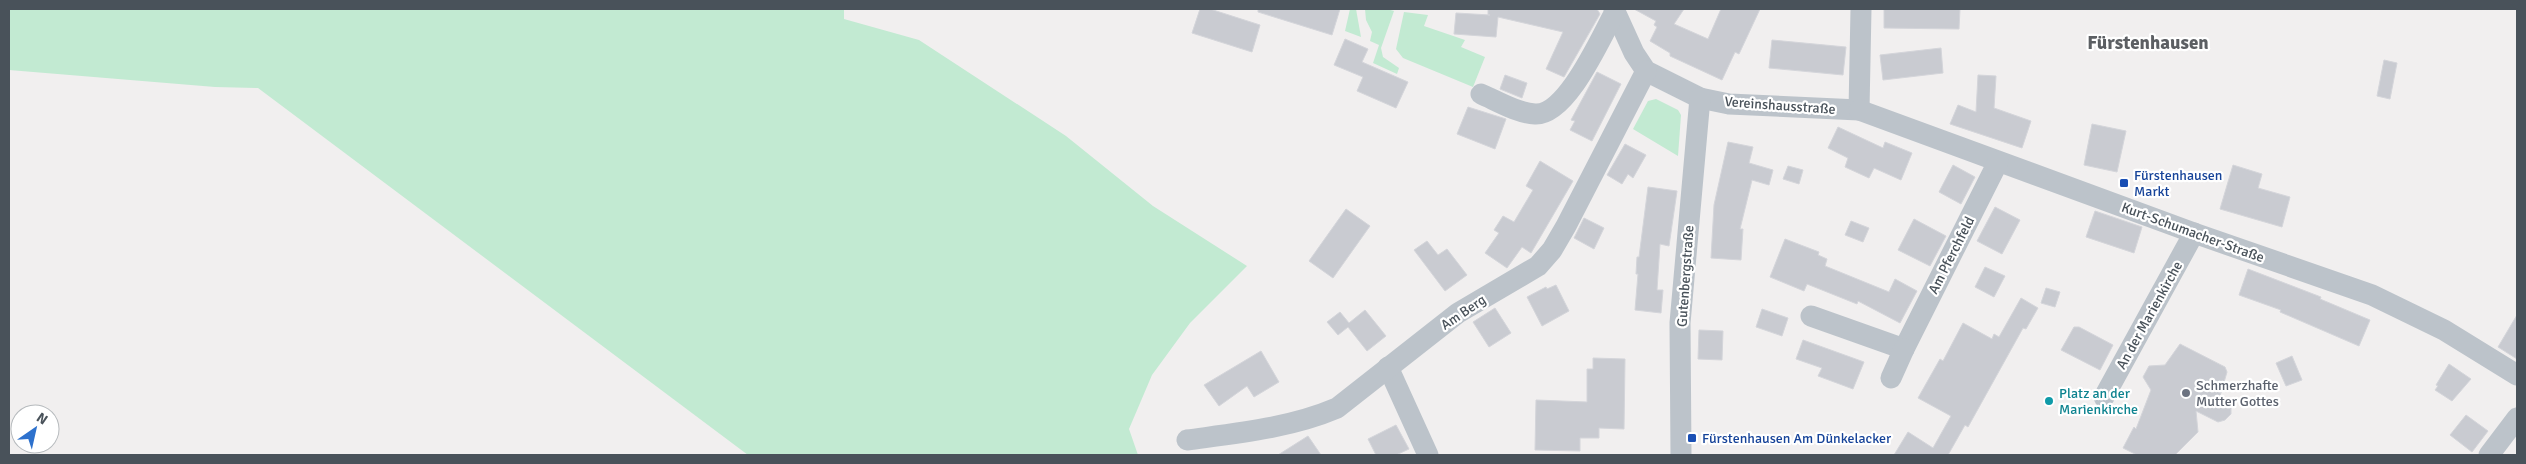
<svg xmlns="http://www.w3.org/2000/svg" width="2526" height="464" viewBox="0 0 2526 464" font-family="Signika,sans-serif">
<rect width="100%" height="100%" fill="#f1efef"/>
<g fill="#c2ead2">
<path d="M 9,9 L 844,9 L 844,19 L 919,40 L 1066,136 L 1153,206 L 1247,266 L 1190,323 L 1152,375 L 1129,429 L 1138,455 L 748,455 L 258,88 L 215,87 L 9,70 Z"/>
<path d="M 1350,9 L 1356,9 L 1361,37 L 1345,31 Z"/>
<path d="M 1365,9 L 1387,9 L 1394,11 L 1381,48 L 1383,57 L 1399,68 L 1397,74 L 1373,63 L 1379,45 L 1370,41 L 1372,32 L 1366,20 Z"/>
<path d="M 1404,12 L 1428,15 L 1424,26 L 1465,40 L 1461,47 L 1485,57 L 1473,87 L 1403,58 L 1396,49 Z"/>
<path d="M 1656,99 L 1678,110 L 1681,115 L 1678,156 L 1633,129 L 1648,101 Z"/>
</g>
<g fill="#c9cbd1" stroke="#d4d5da">
<path d="M 1200,9 L 1210,9 L 1260,25 L 1252,52 L 1192,33 Z"/>
<path d="M 1258,9 L 1340,9 L 1332,35 L 1258,12 Z"/>
<path d="M 1488,9 L 1597,9 L 1600,14 L 1564,77 L 1546,69 L 1563,32 L 1498,17 L 1496,37 L 1454,34 L 1456,13 L 1490,15 L 1488,15 Z"/>
<path d="M 1634,9 L 1684,9 L 1674,24 L 1708,39 L 1721,9 L 1760,9 L 1739,54 L 1735,52 L 1722,80 L 1670,56 L 1670,53 L 1650,41 L 1657,27 L 1654,25 L 1656,21 Z"/>
<path d="M 1884,9 L 1960,9 L 1959,29 L 1884,28 Z"/>
<path d="M 1345,39 L 1368,49 L 1362,62 L 1408,82 L 1396,108 L 1357,91 L 1363,77 L 1334,65 Z"/>
<path d="M 1772,40 L 1846,47 L 1843,75 L 1769,68 Z"/>
<path d="M 1941,48 L 1943,73 L 1883,80 L 1880,55 Z"/>
<path d="M 2384,60 L 2397,63 L 2390,99 L 2377,96 Z"/>
<path d="M 1597,72 L 1621,84 L 1592,141 L 1570,130 L 1575,121 L 1571,120 Z"/>
<path d="M 1505,75 L 1527,83 L 1522,98 L 1500,89 Z"/>
<path d="M 1978,75 L 1996,76 L 1994,108 L 2031,121 L 2022,148 L 1950,124 L 1958,105 L 1976,112 Z"/>
<path d="M 1468,107 L 1506,119 L 1495,149 L 1457,134 Z"/>
<path d="M 2092,124 L 2126,131 L 2117,172 L 2084,165 Z"/>
<path d="M 1838,127 L 1883,148 L 1885,142 L 1912,153 L 1901,180 L 1874,168 L 1869,178 L 1845,167 L 1848,158 L 1828,148 Z"/>
<path d="M 1728,142 L 1753,147 L 1749,163 L 1773,170 L 1769,185 L 1752,180 L 1740,229 L 1743,229 L 1741,260 L 1711,258 L 1714,205 Z"/>
<path d="M 1625,144 L 1646,155 L 1633,178 L 1628,174 L 1622,184 L 1607,175 Z"/>
<path d="M 1540,161 L 1573,181 L 1531,253 L 1522,247 L 1507,268 L 1485,253 L 1499,233 L 1494,230 L 1503,216 L 1514,222 L 1533,190 L 1526,186 Z"/>
<path d="M 1953,165 L 1975,177 L 1961,204 L 1939,192 Z"/>
<path d="M 2233,165 L 2262,174 L 2258,188 L 2290,197 L 2282,227 L 2220,209 Z"/>
<path d="M 1788,166 L 1803,170 L 1799,184 L 1783,179 Z"/>
<path d="M 1648,187 L 1677,191 L 1669,246 L 1660,244 L 1657,290 L 1663,290 L 1661,313 L 1635,310 L 1638,274 L 1636,274 L 1637,257 L 1639,257 Z"/>
<path d="M 1995,207 L 2020,220 L 2002,254 L 1977,241 Z"/>
<path d="M 1346,209 L 1370,226 L 1333,278 L 1309,261 Z"/>
<path d="M 2095,211 L 2142,227 L 2134,253 L 2086,237 Z"/>
<path d="M 1584,218 L 1604,228 L 1594,249 L 1574,238 Z"/>
<path d="M 1914,219 L 1946,236 L 1930,266 L 1898,250 Z"/>
<path d="M 1851,221 L 1869,228 L 1863,242 L 1845,235 Z"/>
<path d="M 1785,239 L 1819,252 L 1818,255 L 1827,259 L 1825,266 L 1889,292 L 1895,279 L 1917,291 L 1900,323 L 1858,301 L 1857,304 L 1807,284 L 1804,291 L 1770,277 Z"/>
<path d="M 1427,241 L 1438,255 L 1447,249 L 1467,275 L 1445,291 L 1414,250 Z"/>
<path d="M 1985,267 L 2005,276 L 1994,297 L 1975,287 Z"/>
<path d="M 2248,269 L 2321,297 L 2320,299 L 2370,320 L 2359,346 L 2280,312 L 2281,310 L 2239,295 Z"/>
<path d="M 1556,285 L 1569,311 L 1542,326 L 1527,297 L 1546,287 L 1547,289 Z"/>
<path d="M 2046,288 L 2060,292 L 2055,307 L 2041,303 Z"/>
<path d="M 2021,298 L 2038,308 L 2026,329 L 2023,328 L 1968,427 L 1965,425 L 1948,455 L 1894,455 L 1908,432 L 1933,448 L 1951,416 L 1918,398 L 1940,359 L 1943,361 L 1963,323 L 1992,339 L 1994,334 L 1999,337 Z"/>
<path d="M 1495,308 L 1511,333 L 1489,347 L 1473,322 Z"/>
<path d="M 1762,309 L 1788,318 L 1782,336 L 1756,327 Z"/>
<path d="M 1365,310 L 1386,336 L 1367,351 L 1348,327 L 1338,335 L 1327,322 L 1340,312 L 1349,323 Z"/>
<path d="M 2517,315 L 2517,359 L 2498,347 Z"/>
<path d="M 2074,327 L 2079,327 L 2113,345 L 2100,370 L 2061,350 Z"/>
<path d="M 1699,330 L 1723,331 L 1722,360 L 1698,359 Z"/>
<path d="M 1803,340 L 1864,362 L 1853,389 L 1818,376 L 1822,368 L 1796,359 Z"/>
<path d="M 2180,344 L 2225,367 L 2227,372 L 2220,396 L 2228,400 L 2231,407 L 2231,414 L 2225,420 L 2218,422 L 2196,411 L 2198,432 L 2175,455 L 2137,455 L 2123,448 L 2134,427 L 2136,429 L 2151,390 L 2143,377 L 2149,366 L 2165,365 Z"/>
<path d="M 1261,351 L 1279,382 L 1254,397 L 1247,386 L 1219,406 L 1204,385 Z"/>
<path d="M 2292,356 L 2302,380 L 2286,386 L 2276,363 Z"/>
<path d="M 1593,358 L 1625,359 L 1624,429 L 1599,428 L 1599,438 L 1580,438 L 1580,451 L 1535,450 L 1536,400 L 1587,402 L 1587,369 L 1593,369 Z"/>
<path d="M 2449,364 L 2471,379 L 2452,401 L 2435,390 L 2438,386 L 2436,385 Z"/>
<path d="M 2466,415 L 2488,431 L 2472,452 L 2450,435 Z"/>
<path d="M 1396,425 L 1409,449 L 1396,455 L 1376,455 L 1368,439 Z"/>
<path d="M 1308,436 L 1321,455 L 1278,455 Z"/>
</g>
<g fill="none" stroke-linecap="round" stroke-linejoin="round">
<g stroke="#bcc3ca" stroke-width="21">
<path d="M 1614,9 L 1634,53 L 1646,71 L 1700,98 L 1729,104 L 1859,110 L 1861,9"/>
<path d="M 1481,94 C 1497,101 1517,113 1535,114 C 1567,116 1601,37 1615,12"/>
<path d="M 1859,110 L 2194,233 L 2372,295 L 2444,330 L 2517,375"/>
<path d="M 1811,316 L 1904,349 L 1998,162"/>
<path d="M 1388,367 L 1428,455"/>
<path d="M 1891,378 L 1904,349"/>
<path d="M 2104,397 L 2194,233"/>
<path d="M 1187,440 C 1238,433 1290,428 1337,408 L 1458,313 L 1538,266 L 1552,250 L 1566,226 L 1646,71"/>
<path d="M 1681,455 L 1680,323 L 1700,98"/>
<path d="M 2489,455 L 2517,418"/>
</g>
</g>
<g fill="#1a4fb4" stroke="#fff" stroke-width="2">
<rect x="2119" y="178" width="10" height="10" rx="2.5"/>
<rect x="1687" y="433" width="10" height="10" rx="2.5"/>
</g>
<circle fill="#6b7280" stroke="#fff" stroke-width="2" cx="2186" cy="393" r="5"/>
<circle fill="#0f9aa8" stroke="#fff" stroke-width="2" cx="2049" cy="401" r="5"/>
<g text-anchor="middle" stroke-width="4.5" stroke-linejoin="round" paint-order="stroke">
<g font-size="14" fill="#49525a" stroke="#fff">
<text transform="translate(1780 105) rotate(4)" y="5">Vereinshausstraße</text>
<text transform="translate(2193 232) rotate(20)" y="5">Kurt-Schumacher-Straße</text>
<text transform="translate(1951 255) rotate(-63)" y="5">Am Pferchfeld</text>
<text transform="translate(1685 276) rotate(-86)" y="5">Gutenbergstraße</text>
<text transform="translate(1463 312) rotate(-34)" y="5">Am Berg</text>
<text transform="translate(2149 315) rotate(-61)" y="5">An der Marienkirche</text>
</g>
<g font-size="14" fill="#164399" stroke="#fff" text-anchor="start">
<text x="2134" y="180">Fürstenhausen<tspan x="2134" dy="16">Markt</tspan></text>
<text x="1702" y="443">Fürstenhausen Am Dünkelacker</text>
</g>
<g font-size="14" fill="#5b616d" stroke="#fff" text-anchor="start">
<text x="2196" y="390">Schmerzhafte<tspan x="2196" dy="16">Mutter Gottes</tspan></text>
</g>
<g font-size="14" fill="#0d838f" stroke="#fff" text-anchor="start">
<text x="2059" y="398">Platz an der<tspan x="2059" dy="16">Marienkirche</tspan></text>
</g>
<g font-size="19" font-weight="bold" fill="#5c5f63" stroke="#fff">
<text x="2148" y="49">Fürstenhausen</text>
</g>
</g>
<rect width="2526" height="464" fill="none" stroke="#49525a" stroke-width="20"/>
<g transform="translate(35 429) rotate(34)"><circle r="24" fill="#ffffff" stroke="#b6babd"/>
<path d="M0-4L9 19L0 12L-9 19Z" fill="#2d71cd"/>
<text y="-8" font-size="14" font-weight="bold" text-anchor="middle" fill="#49525a">N</text>
</g>
</svg>
